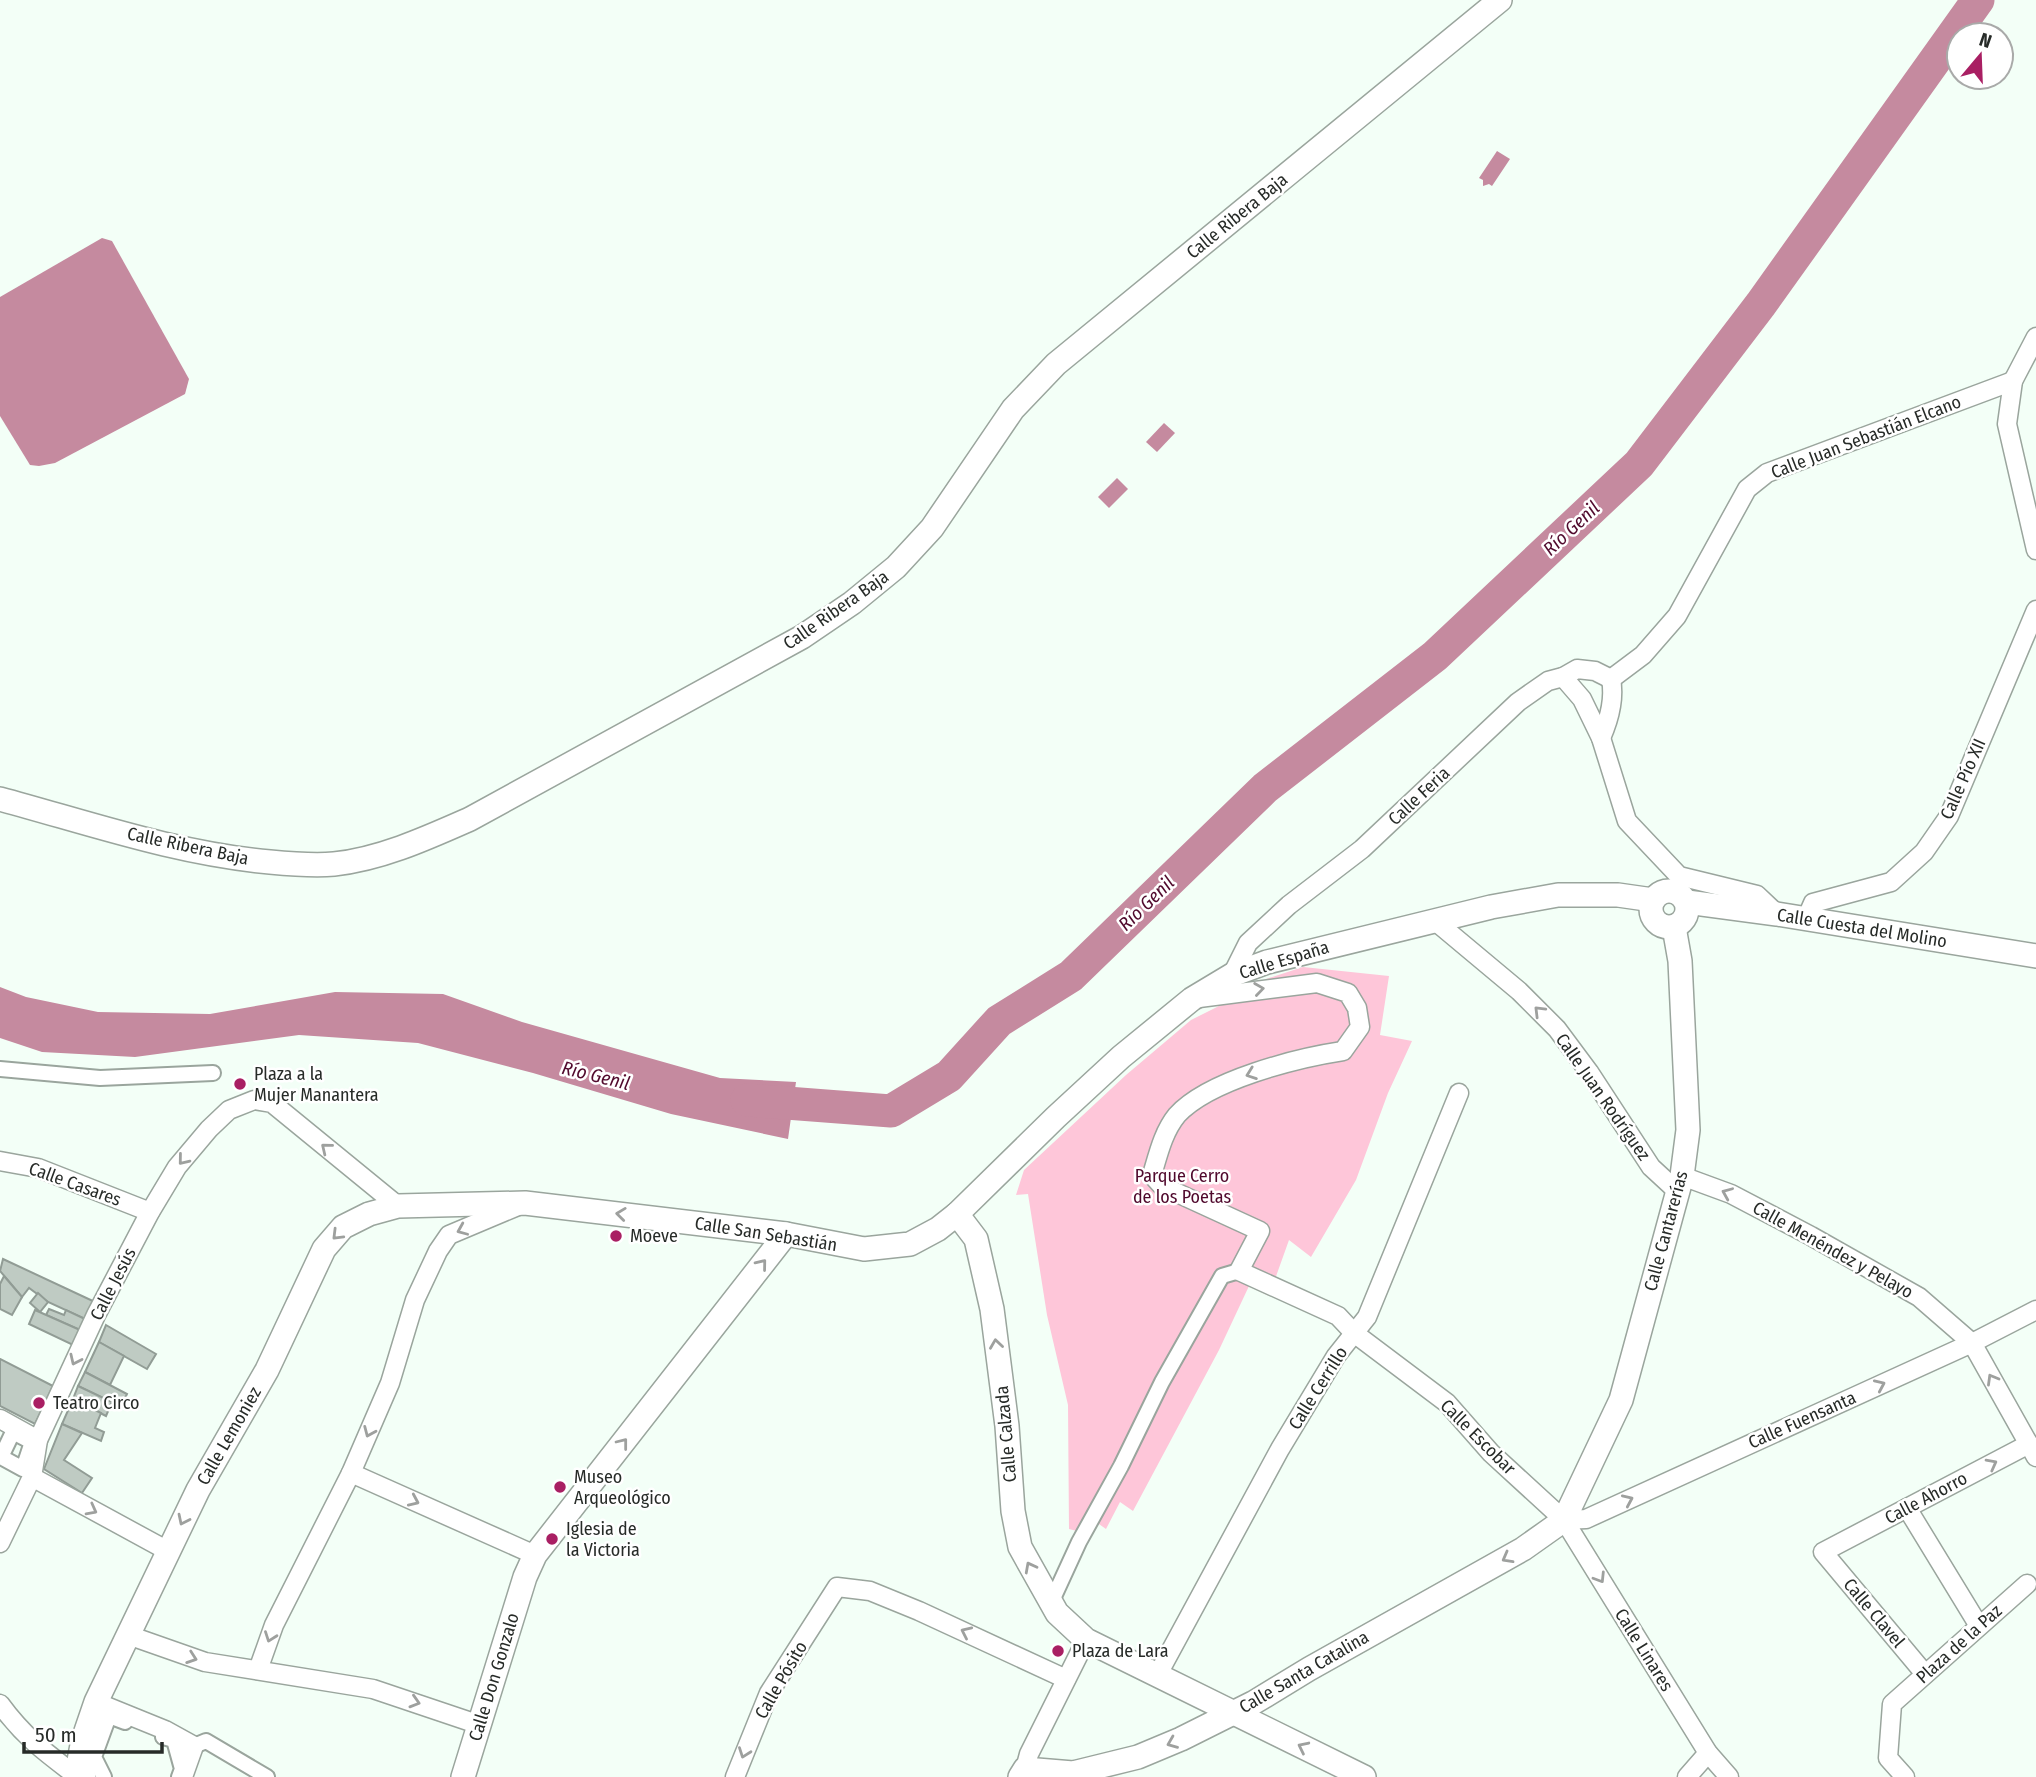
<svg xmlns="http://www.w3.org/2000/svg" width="2036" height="1777" viewBox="0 0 2036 1777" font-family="'Fira Sans Condensed',sans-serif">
<rect width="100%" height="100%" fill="#f3fff7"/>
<path fill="#fec6d9" d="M 1303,967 L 1389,976 L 1380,1035 L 1412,1041 L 1388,1093 L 1356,1180 L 1311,1257 L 1289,1240 L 1269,1296 L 1249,1286 L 1219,1350 L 1133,1511 L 1120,1502 L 1106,1529 L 1096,1522 L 1069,1556 L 1077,1531 L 1069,1529 L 1068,1405 L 1047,1315 L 1028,1194 L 1016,1195 L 1024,1170 L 1126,1075 L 1191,1020 L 1223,1004 L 1269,996 L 1266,979 Z"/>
<g fill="#c58a9f">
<path d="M 1497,151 L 1510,159 L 1492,186 L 1489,184 L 1483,186 L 1483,180 L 1479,178 Z"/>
<path d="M 102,238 L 112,241 L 189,379 L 185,394 L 55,463 L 39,466 L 30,465 L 0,416 L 0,297 Z"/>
<path d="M 1164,423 L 1175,433 L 1157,452 L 1146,442 Z"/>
<path d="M 1117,478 L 1128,489 L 1109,508 L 1098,497 Z"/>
<path d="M 0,987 L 26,997 L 98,1012 L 210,1014 L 335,992 L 443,994 L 522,1022 L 720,1078 L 796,1082 L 788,1139 L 671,1114 L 533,1073 L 418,1043 L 299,1035 L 135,1057 L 42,1052 L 0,1038 Z"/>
</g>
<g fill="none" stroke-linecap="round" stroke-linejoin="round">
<path stroke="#c58a9f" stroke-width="33" d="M 747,1100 L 891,1111 L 949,1076 L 999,1021 L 1071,976 L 1265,788 L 1435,656 L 1639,464 L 1761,304 L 1978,0"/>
</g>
<g fill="#bfcbc3" stroke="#919c95" stroke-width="2">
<path d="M 3,1259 L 95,1302 L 85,1319 L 48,1302 L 29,1288 L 22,1297 L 0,1271 Z"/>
<path d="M 4,1276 L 22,1297 L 12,1315 L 0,1309 L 0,1284 Z"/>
<path d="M 38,1293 L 48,1302 L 40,1312 L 30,1303 Z"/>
<path d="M 49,1309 L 64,1315 L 66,1310 L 85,1319 L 80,1330 L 46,1315 Z"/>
<path d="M 35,1310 L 80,1330 L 73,1345 L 29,1324 Z"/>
<path d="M 106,1325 L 156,1354 L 147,1369 L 99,1342 Z"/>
<path d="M 99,1342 L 124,1356 L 110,1385 L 85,1372 Z"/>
<path d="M 0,1359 L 53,1386 L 35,1424 L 0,1406 Z"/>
<path d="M 85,1372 L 127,1394 L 121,1407 L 78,1386 Z"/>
<path d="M 78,1386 L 112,1402 L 106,1416 L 73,1399 Z"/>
<path d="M 73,1399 L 101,1413 L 95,1428 L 104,1432 L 101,1441 L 62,1424 Z"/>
<path d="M 62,1424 L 82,1433 L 64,1460 L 92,1478 L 82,1493 L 44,1469 Z"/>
</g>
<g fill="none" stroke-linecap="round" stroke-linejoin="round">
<g stroke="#9aa59d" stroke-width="18">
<g id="pedestrian">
<path d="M 0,1069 L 100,1078 L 213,1073"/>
<path d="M 13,1432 L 32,1442 L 23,1469 L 1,1457 Z"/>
<path d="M 1051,1603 L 1079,1542 L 1121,1466 L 1162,1382 L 1222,1276 L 1239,1271"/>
<path d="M 163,1737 L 174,1740 L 182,1769 L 179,1777"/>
<path d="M 194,1746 L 206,1741 L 267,1777"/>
<path d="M 104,1777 L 94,1757 L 109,1716 L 125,1722"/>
</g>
</g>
<g stroke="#9aa59d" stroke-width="21">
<g id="minor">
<path d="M 2036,337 L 2013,381 L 2007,424 L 2036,550"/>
<path d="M 1563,677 L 1582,699 L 1601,738 L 1627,821 L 1679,876 L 1757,895 L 1777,914"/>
<path d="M 1611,679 L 1643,655 L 1677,616 L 1747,489 L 1767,473 L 2013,381"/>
<path d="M 1601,738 C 1609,720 1615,700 1611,679"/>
<path d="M 1806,919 L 1813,903 L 1891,882 L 1924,852 L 1949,816 L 2036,610"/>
<path d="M 1434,920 L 1519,991 L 1557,1029 L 1589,1072 L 1651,1167 L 1677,1191"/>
<path d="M 1232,975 L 1248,943 L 1289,905 L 1362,849 L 1518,702 L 1548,681 L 1563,677 L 1577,669 L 1595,671 L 1611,679"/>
<path d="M 1199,998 L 1317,983 L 1348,993 L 1357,1008 L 1360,1027 L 1343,1051 C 1297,1058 1209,1080 1177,1115 C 1163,1132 1158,1155 1152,1175 L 1162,1186 L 1260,1231 L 1239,1271 L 1338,1316 L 1354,1333 L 1447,1403 L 1491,1453 L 1564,1520 L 1708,1753 L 1729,1777"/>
<path d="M 0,1161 L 38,1168 L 150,1212"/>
<path d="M 1682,1176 L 1731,1194 L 1811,1236 L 1919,1297 L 1972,1343 L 2036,1457"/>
<path d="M 0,1419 L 38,1440"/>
<path d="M 351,1473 L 535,1555"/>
<path d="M 32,1477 L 168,1551"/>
<path d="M 1907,1508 L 1979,1626"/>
<path d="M 1564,1520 L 1586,1519 L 1972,1343 L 2036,1310"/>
<path d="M 0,1543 L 32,1477 L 38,1440 L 96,1315 L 150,1212 L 177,1167 L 209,1129 L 229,1110 L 254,1100 L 272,1103 L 398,1206"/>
<path d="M 128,1635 L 205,1662 L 373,1689 L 480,1725"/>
<path d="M 258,1670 L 274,1625 L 351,1473 L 390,1383 L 415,1300 L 438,1251 L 449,1235 L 518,1206"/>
<path d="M 1925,1674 L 1823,1552 L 2029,1444"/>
<path d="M 1157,1676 L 1280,1449 L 1336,1356 L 1367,1317 L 1459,1093"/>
<path d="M 96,1702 L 165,1730 L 194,1746 L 183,1777"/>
<path d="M 0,1704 C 24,1737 46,1753 78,1777"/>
<path d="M 1025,1769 L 1029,1754 L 1086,1640"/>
<path d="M 735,1777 L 769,1693 L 837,1587 L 870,1591 L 919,1611 L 1066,1679"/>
<path d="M 1687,1777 L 1708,1753"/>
<path d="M 1905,1777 L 1888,1758 L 1892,1704 L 2027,1584"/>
</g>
</g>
<g stroke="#9aa59d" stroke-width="26">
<g id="tertiary">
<path d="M 0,799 C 89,823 178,854 270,862 C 291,864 313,866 334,864 C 381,859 427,838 470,819 L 802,637 L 852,603 L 896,567 L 932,528 L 1013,409 L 1056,364 L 1500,0"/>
<circle cx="1669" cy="909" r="18"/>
<path d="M 1687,902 L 1777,914 L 2036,956"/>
<path d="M 957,1214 L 976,1239 L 992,1309 L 1007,1426 L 1013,1511 L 1020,1547 L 1057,1613 L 1086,1640 L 1364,1777"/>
<path d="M 84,1777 L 79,1761 L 83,1740 L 96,1702 L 198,1490 L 267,1370 L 324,1249 L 343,1227 L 369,1214 L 398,1206 L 525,1203 L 786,1234 L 864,1249 L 910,1244 L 938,1229 L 957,1214 L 1056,1117 L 1121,1057 L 1192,999 L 1232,975 L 1267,962 L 1491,907 L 1558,895 L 1618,895 L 1653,900"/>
<path d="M 463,1777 L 525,1577 L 535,1555 L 786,1234"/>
<path d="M 1020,1777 L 1025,1769 L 1073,1773 L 1138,1757 L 1181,1739 L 1253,1703 L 1309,1669 L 1523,1549 L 1564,1520 L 1621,1400 L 1682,1176 L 1688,1130 L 1680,961 L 1674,927"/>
</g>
</g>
<use href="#pedestrian" stroke="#fff" stroke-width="14"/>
<use href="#minor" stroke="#fff" stroke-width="18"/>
<use href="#tertiary" stroke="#fff" stroke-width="23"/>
</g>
<defs><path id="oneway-chevron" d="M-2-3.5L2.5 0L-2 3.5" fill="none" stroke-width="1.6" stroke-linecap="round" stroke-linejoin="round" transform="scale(1.75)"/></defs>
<g stroke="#9ea09e">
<use href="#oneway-chevron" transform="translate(1259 989) rotate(-8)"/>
<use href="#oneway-chevron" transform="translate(1539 1011) rotate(-135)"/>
<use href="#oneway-chevron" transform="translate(1251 1074) rotate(160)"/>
<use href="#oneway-chevron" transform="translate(326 1148) rotate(-141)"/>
<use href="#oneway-chevron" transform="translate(183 1160) rotate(129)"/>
<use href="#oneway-chevron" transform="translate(1727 1193) rotate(-157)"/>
<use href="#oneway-chevron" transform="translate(621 1214) rotate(-173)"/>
<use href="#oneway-chevron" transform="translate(462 1230) rotate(157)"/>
<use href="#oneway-chevron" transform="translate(337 1235) rotate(135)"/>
<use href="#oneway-chevron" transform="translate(762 1264) rotate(-51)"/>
<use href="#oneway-chevron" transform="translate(996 1344) rotate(-98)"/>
<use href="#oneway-chevron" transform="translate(75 1360) rotate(115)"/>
<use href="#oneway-chevron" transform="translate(1992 1379) rotate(-120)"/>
<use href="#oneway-chevron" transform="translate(1880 1385) rotate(-24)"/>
<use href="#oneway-chevron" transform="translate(369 1432) rotate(113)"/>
<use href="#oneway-chevron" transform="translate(623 1443) rotate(-52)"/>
<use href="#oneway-chevron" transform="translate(1992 1464) rotate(-28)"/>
<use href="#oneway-chevron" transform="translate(1628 1500) rotate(-24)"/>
<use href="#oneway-chevron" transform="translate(414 1501) rotate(24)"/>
<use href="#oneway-chevron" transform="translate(92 1510) rotate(28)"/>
<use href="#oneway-chevron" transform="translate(183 1520) rotate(116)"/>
<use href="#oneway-chevron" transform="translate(1507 1558) rotate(151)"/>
<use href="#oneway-chevron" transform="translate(1030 1567) rotate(-118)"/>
<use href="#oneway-chevron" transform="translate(1600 1578) rotate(58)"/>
<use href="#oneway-chevron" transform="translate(966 1632) rotate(-155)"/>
<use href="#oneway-chevron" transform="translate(270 1637) rotate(110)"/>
<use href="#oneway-chevron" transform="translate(192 1658) rotate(19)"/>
<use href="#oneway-chevron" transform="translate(415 1702) rotate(17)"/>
<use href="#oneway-chevron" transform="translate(1172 1743) rotate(158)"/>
<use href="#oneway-chevron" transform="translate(1303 1747) rotate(-154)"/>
<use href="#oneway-chevron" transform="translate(744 1753) rotate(110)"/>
</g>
<g fill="#a91f63" stroke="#fff" stroke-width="2.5">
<circle cx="240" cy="1084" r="7"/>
<circle cx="616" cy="1236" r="7"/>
<circle cx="39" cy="1403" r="7"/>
<circle cx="560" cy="1487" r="7"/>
<circle cx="552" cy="1539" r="7"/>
<circle cx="1058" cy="1651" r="7"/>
</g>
<g text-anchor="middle" stroke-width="5" stroke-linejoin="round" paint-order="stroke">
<g font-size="18" fill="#272b28" stroke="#fff">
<text transform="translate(1237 216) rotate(-39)" y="6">Calle Ribera Baja</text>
<text transform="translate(1866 437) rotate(-21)" y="6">Calle Juan Sebastián Elcano</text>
<text transform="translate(836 610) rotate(-35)" y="6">Calle Ribera Baja</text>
<text transform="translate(1963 779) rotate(-66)" y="6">Calle Pío XII</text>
<text transform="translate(1419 796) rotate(-43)" y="6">Calle Feria</text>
<text transform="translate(188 846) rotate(12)" y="6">Calle Ribera Baja</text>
<text transform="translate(1862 928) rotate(9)" y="6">Calle Cuesta del Molino</text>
<text transform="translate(1284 960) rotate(-17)" y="6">Calle España</text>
<text transform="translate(1603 1097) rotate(55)" y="6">Calle Juan Rodríguez</text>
<text transform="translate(75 1184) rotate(20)" y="6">Calle Casares</text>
<text transform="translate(1666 1231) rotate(-75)" y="6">Calle Cantarerías</text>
<text transform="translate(766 1234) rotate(9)" y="6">Calle San Sebastián</text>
<text transform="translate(1833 1250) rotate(29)" y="6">Calle Menéndez y Pelayo</text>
<text transform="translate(113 1284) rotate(-63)" y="6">Calle Jesús</text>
<text transform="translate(1318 1388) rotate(-58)" y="6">Calle Cerrillo</text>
<text transform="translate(1802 1420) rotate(-24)" y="6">Calle Fuensanta</text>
<text transform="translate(1006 1434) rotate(-95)" y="6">Calle Calzada</text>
<text transform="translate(229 1436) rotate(-60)" y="6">Calle Lemoniez</text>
<text transform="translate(1478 1437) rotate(45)" y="6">Calle Escobar</text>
<text transform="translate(1926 1498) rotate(-28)" y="6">Calle Ahorro</text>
<text transform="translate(1874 1613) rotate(50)" y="6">Calle Clavel</text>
<text transform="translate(1959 1644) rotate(-42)" y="6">Plaza de la Paz</text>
<text transform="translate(1644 1650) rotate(58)" y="6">Calle Linares</text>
<text transform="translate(1304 1672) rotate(-30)" y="6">Calle Santa Catalina</text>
<text transform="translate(494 1677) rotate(-73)" y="6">Calle Don Gonzalo</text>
<text transform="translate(781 1680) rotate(-60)" y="6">Calle Pósito</text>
</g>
<g font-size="18" fill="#272b28" stroke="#fff" text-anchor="start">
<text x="254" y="1080">Plaza a la<tspan x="254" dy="21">Mujer Manantera</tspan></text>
<text x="630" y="1242">Moeve</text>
<text x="53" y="1409">Teatro Circo</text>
<text x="574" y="1483">Museo<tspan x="574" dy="21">Arqueológico</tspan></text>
<text x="566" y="1535">Iglesia de<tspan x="566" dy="21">la Victoria</tspan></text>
<text x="1072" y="1657">Plaza de Lara</text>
</g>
<g font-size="18" fill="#4f082c" stroke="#fff">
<text x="1182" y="1182">Parque Cerro<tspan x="1182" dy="21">de los Poetas</tspan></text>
</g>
<g font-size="19" font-style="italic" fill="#510a2d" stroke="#fff">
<text transform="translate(1571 528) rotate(-43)" y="7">Río Genil</text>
<text transform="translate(1146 903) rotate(-44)" y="7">Río Genil</text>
<text transform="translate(596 1075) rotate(14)" y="7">Río Genil</text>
</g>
</g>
<g transform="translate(1980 56) rotate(19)"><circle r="33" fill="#ffffff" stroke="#a9aaa9" stroke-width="2"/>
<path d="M0-5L12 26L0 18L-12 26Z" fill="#a91f63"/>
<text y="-10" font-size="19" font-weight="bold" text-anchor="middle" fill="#272b28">N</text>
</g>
<path d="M24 1742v10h138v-10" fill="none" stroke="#272b28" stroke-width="3.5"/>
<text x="35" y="1742" font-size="21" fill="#272b28" stroke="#ffffff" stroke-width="5" paint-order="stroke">50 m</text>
</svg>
